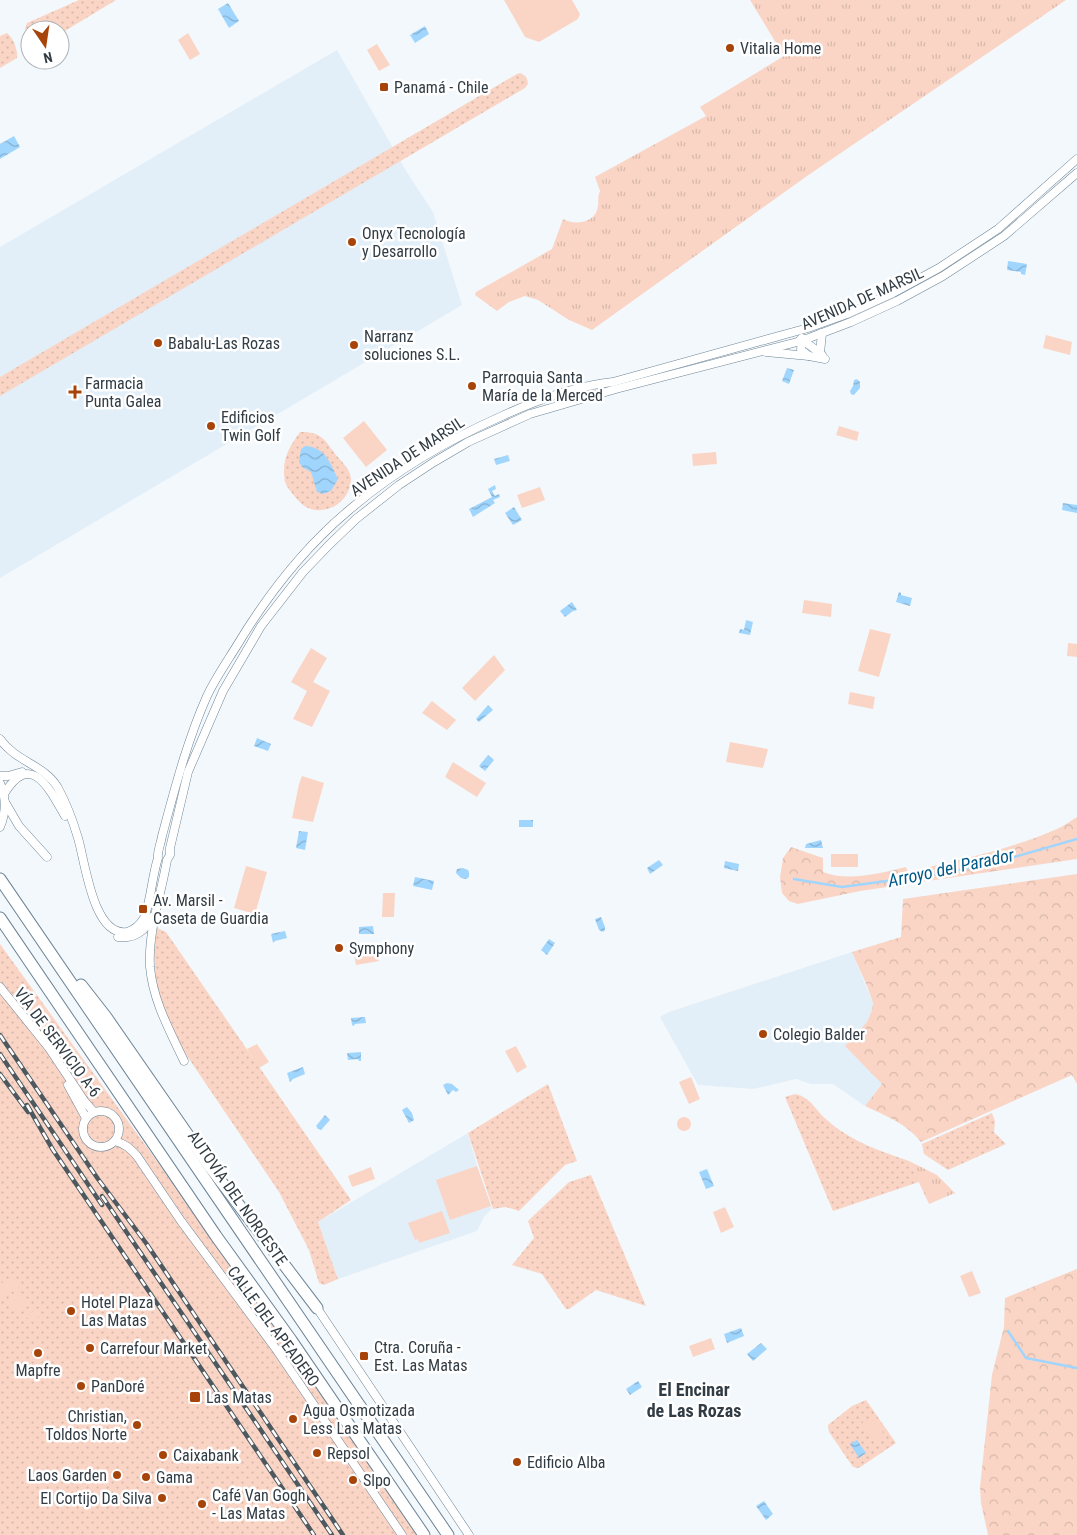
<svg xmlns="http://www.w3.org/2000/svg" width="1077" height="1535" viewBox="0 0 1077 1535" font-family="'Roboto Condensed',sans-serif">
<defs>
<pattern id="grass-tufts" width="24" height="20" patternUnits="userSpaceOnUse" patternTransform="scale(1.25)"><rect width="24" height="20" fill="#fad5c5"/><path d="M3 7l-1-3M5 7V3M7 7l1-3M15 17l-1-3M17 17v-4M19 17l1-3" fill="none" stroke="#d7b8aa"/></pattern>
<pattern id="forest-crowns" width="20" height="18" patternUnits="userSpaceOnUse" patternTransform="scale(1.25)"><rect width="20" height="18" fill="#fad5c5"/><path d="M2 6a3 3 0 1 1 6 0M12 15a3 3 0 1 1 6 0" fill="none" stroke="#d7b8aa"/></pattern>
<pattern id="park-dots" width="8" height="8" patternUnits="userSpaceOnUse" patternTransform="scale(1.25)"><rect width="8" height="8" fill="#fad5c5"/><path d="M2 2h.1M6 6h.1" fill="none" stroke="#d7b8aa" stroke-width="1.8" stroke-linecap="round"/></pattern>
<pattern id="water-waves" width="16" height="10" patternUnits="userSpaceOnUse" patternTransform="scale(1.25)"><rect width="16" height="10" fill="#a0d6fe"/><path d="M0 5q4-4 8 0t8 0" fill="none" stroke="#83afcf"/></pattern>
</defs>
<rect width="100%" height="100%" fill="#f3f8fc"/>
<g fill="#e2eff9">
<path d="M 337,50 L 408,174 L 433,212 L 462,305 L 0,578 L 0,247 Z"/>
<path d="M 852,952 L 873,1003 L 872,1010 L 867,1022 L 846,1046 L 882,1084 L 865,1106 L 833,1084 L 811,1084 L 796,1079 L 753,1089 L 698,1085 L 660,1017 L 669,1012 Z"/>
<path d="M 468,1133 L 477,1166 L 492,1209 L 484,1217 L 477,1231 L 338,1279 L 318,1222 Z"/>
</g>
<g fill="url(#grass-tufts)">
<path d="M 750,0 L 1066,0 L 807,176 L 592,330 L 569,320 L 538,300 L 525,296 L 509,302 L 497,311 L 475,295 L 476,292 L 552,249 L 563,219 C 575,226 596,223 598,206 C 599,199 597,198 600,191 L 595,177 L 706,116 L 700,107 L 784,56 Z"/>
<path d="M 909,1161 L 937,1175 L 955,1193 L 929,1204 Z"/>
</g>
<g fill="url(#forest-crowns)">
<path d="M 1077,817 L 1077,859 L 860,891 L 798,904 L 789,901 L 782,893 L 780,877 L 783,858 L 791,847 L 823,858 L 823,872 C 847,882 882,873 906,867 L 908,872 C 958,860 1009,850 1057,829 C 1064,826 1070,821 1077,817 Z"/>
<path d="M 1077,874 L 1077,1084 L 1072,1075 L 921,1142 C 907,1124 886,1116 865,1106 L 882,1084 L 845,1046 L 867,1022 L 872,1010 L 873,1003 L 867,986 L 852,952 L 901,937 L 903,899 Z"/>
<path d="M 1077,1269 L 1077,1535 L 988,1535 L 981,1503 L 980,1487 L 992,1375 L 1004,1327 L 1005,1298 Z"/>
</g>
<g fill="url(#park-dots)">
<path d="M 79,0 L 116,0 L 60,34 L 60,30 L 30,30 L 30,40 L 25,29 L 27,23 Z"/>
<path d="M 7,33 C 13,37 18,50 17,58 L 0,68 L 0,36 Z"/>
<path d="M 520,73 C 526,76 527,77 528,84 L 525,88 L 0,396 L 0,377 L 517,74 Z"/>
<path d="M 300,432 C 322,432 324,439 336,455 C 341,461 350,469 351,478 C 351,497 335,512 315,510 C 307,509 301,504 296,498 C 293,494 287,488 285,482 C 284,480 285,477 284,475 C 283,457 290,446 300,432 Z"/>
<path d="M 157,928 L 166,932 L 351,1200 L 318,1222 L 338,1279 L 324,1285 L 319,1283 L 309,1250 L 279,1192 L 183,1050 L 163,1008 L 156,984 L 154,951 Z"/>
<path d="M 0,944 L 427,1535 L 0,1535 Z"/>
<path d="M 548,1084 L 577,1161 L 565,1165 L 519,1211 L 506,1207 L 493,1209 L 468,1133 Z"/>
<path d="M 795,1094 C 811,1097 815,1110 827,1120 C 850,1141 880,1151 909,1161 L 919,1182 L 833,1211 L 785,1097 Z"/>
<path d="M 992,1113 L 995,1121 L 994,1132 L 1006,1144 L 948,1170 L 924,1154 L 922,1144 Z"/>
<path d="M 591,1175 L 646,1306 L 596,1290 L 569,1309 L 566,1309 L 542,1274 L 512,1265 L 534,1238 L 528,1221 L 569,1182 Z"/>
<path d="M 866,1400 L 896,1443 L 859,1468 L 853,1467 L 829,1432 L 828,1425 L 852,1406 Z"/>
</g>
<g fill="#fad5c5">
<path d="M 504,0 L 572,0 L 580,14 L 578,19 L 539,42 L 525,37 Z"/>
<path d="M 188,33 L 200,54 L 190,60 L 178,40 Z"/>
<path d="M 377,44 L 390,65 L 379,71 L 367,50 Z"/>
<path d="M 1046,335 L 1072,342 L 1070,355 L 1043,348 Z"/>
<path d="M 364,421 L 387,450 L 366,467 L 343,438 Z"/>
<path d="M 839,426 L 859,432 L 857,441 L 836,435 Z"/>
<path d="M 716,452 L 717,464 L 693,466 L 692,454 Z"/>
<path d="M 540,487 L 545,500 L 522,508 L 517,495 Z"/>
<path d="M 804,600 L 832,604 L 831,617 L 802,613 Z"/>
<path d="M 870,629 L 891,634 L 879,677 L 858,671 Z"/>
<path d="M 1068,643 L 1077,644 L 1077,657 L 1067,656 Z"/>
<path d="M 311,648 L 327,658 L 313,682 L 330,691 L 312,727 L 293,719 L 307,691 L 291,682 Z"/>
<path d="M 494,655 L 505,670 L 475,701 L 462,688 Z"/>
<path d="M 850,692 L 875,697 L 873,709 L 848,704 Z"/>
<path d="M 432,701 L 456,720 L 447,730 L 422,713 Z"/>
<path d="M 730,742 L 768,749 L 763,768 L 726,762 Z"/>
<path d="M 453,762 L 486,783 L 477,797 L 445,777 Z"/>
<path d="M 302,776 L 324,783 L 313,822 L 292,818 L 299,784 Z"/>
<rect x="831" y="854" width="27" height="13"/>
<path d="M 246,866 L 267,872 L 255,914 L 234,908 Z"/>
<path d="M 383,893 L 395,893 L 394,917 L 382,917 Z"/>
<path d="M 377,949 L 379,961 L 356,965 L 354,953 Z"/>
<path d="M 257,1044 L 269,1062 L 259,1068 L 247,1049 Z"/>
<path d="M 516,1046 L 527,1067 L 517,1073 L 505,1051 Z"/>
<path d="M 691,1077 L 700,1099 L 689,1104 L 679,1082 Z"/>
<circle cx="684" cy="1124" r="7"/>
<path d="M 477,1166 L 491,1206 L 450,1220 L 436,1180 Z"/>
<path d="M 371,1167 L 375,1179 L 352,1187 L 348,1176 Z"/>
<path d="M 725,1207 L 734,1227 L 721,1233 L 713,1212 Z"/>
<path d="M 442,1211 L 450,1233 L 419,1243 L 418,1239 L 415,1240 L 408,1223 Z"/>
<path d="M 972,1271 L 981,1293 L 969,1297 L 960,1276 Z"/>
<path d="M 12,1277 L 19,1288 L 2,1298 L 0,1294 L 0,1284 Z"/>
<path d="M 22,1293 L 30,1305 L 20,1311 L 7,1303 Z"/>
<path d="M 34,1311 L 41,1322 L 37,1325 L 25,1316 Z"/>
<path d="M 711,1338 L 715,1349 L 693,1357 L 689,1346 Z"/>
<path d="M 872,1416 L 885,1436 L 876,1442 L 862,1423 Z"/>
</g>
<g fill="url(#water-waves)">
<path d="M 228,3 L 239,21 L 229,28 L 218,9 Z"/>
<path d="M 425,26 L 429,34 L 415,43 L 410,35 Z"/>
<path d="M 14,136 L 20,147 L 0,159 L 0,144 Z"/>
<path d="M 1008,261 L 1027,264 L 1025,275 L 1021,274 L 1021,272 L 1007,270 Z"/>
<path d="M 787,368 L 794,370 L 789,384 L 782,381 Z"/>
<path d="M 857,379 L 860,382 L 860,388 L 854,395 L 851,394 L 850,391 L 853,386 L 854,380 Z"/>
<path d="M 305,446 C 325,447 330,462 338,479 L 331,491 L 323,494 L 317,492 L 311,472 L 302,467 L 299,462 L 301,449 Z"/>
<path d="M 508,455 L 510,461 L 496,465 L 494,459 Z"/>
<path d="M 495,485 L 496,489 L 492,491 L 495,496 L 499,494 L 500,497 L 493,500 L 495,503 L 473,517 L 469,509 L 492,497 L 488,489 Z"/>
<path d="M 1063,503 L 1077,505 L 1077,513 L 1062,510 Z"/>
<path d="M 514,507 L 522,520 L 513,525 L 505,513 Z"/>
<path d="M 899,592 L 901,593 L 901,595 L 912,598 L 910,606 L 896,602 Z"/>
<path d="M 572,602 L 577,610 L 573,611 L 565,617 L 560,611 Z"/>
<path d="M 746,620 L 753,622 L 750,635 L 739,633 L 740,629 L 744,630 Z"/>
<path d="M 488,705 L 493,710 L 479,722 L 476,719 Z"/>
<path d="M 257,738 L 271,744 L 268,751 L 254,746 Z"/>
<path d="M 488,755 L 494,760 L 485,771 L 479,766 Z"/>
<rect x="519" y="820" width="14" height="7"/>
<path d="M 299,831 L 308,832 L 305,850 L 296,848 Z"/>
<path d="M 821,840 L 823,848 L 805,848 L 806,844 Z"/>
<path d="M 659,860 L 663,865 L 650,874 L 647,868 Z"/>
<path d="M 725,861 L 739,864 L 738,871 L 724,868 Z"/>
<path d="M 463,868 L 468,870 L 469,872 L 469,877 L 466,879 L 461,878 L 456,873 L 457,869 Z"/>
<path d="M 415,877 L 434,881 L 432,890 L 413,886 Z"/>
<path d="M 601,917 L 605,927 L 605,930 L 603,932 L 599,930 L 595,919 Z"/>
<path d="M 373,926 L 374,934 L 359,934 L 359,927 Z"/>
<path d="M 285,931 L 287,938 L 275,941 L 273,943 L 271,934 Z"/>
<path d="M 549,939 L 555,943 L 547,955 L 541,950 Z"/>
<path d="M 365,1017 L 366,1023 L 355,1024 L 354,1026 L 352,1025 L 351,1018 Z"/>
<path d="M 361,1052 L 361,1061 L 359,1061 L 358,1059 L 348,1060 L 347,1053 Z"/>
<path d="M 303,1067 L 305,1074 L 293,1079 L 290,1082 L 287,1073 Z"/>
<path d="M 447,1083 L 452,1084 L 459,1090 L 456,1092 L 453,1090 L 448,1095 L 443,1085 Z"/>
<path d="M 407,1107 L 412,1113 L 414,1120 L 409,1123 L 402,1110 Z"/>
<path d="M 325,1115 L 330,1120 L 321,1130 L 318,1129 L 316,1126 Z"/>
<path d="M 707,1169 L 714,1186 L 706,1189 L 699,1172 Z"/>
<path d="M 741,1328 L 744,1336 L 727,1343 L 724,1334 Z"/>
<path d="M 761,1343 L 767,1349 L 753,1361 L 747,1354 Z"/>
<path d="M 638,1381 L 642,1387 L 630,1395 L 626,1389 Z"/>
<path d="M 857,1440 L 866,1453 L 859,1458 L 850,1444 Z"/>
<path d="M 764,1501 L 773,1514 L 766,1520 L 756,1506 Z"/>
</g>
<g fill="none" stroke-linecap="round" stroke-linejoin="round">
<g stroke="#a0d6fe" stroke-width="2.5">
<path d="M 794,879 L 842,887 L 939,874 L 1004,860 L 1077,839"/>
<path d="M 1008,1331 L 1026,1358 L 1077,1368"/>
</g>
<g stroke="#6c8496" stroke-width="9">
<g id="minor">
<path d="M 802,338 L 801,350 L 809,356 L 825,359"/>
<path d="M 800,340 L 808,344 L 820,353"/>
<path d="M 766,352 L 809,356"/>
<path d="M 822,355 L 820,353 L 822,333"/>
<path d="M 0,739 C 16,762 45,765 58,788 C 66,803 73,821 78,838 C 85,861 93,937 127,932 C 134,930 140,925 144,918 C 151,901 152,876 158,858 C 157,852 161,843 162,836 C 175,788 187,741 207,696 C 215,679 226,663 236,647 C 266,597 304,548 348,511 C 393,472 448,440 502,416 C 537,400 575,386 613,382 L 808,328 L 847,314 L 893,293 L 939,268 L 998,229 L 1077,159"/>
<path d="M 0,776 L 8,776 L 22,772"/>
<path d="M 0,783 C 6,797 6,813 0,827"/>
<path d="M 4,794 C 31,749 50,790 65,816"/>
<path d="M 5,802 L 19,826 L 47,857"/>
<path d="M 118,937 C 134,939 146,931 152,917"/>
<path d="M 0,987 L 49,1048 L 85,1102 L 94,1112"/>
<path d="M 184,1061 C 170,1031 153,1001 150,967 C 148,931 161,895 167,860 L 170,855 L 170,848 L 188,772 L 223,691 L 261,626 L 303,572 L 329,545 L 356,519 L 399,485 L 434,462 L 468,442 L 530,414 L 616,389 L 801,341 L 851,322 L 897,301 L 943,276 L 1004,236 L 1077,173"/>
<path d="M 68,1085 L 86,1118"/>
<circle cx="101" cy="1129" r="18"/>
<path d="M 115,1141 C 125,1144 130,1148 137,1156 L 181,1221 L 276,1349 L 402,1535"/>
<path d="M 317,1308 L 469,1535"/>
</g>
</g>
<g stroke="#6c8496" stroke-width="13">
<g id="highway">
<path d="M 0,879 L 448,1535"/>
<path d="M 0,918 L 216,1236 L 291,1340 L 424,1535"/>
<path d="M 81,985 L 106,1017 L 210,1167 L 317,1308"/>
</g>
</g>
<use href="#minor" stroke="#fff" stroke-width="8"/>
<use href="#highway" stroke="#fff" stroke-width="11"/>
<g stroke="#4d585f" stroke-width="4.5">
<g id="rail">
<path d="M 0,1035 L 98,1179 L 146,1243 L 343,1535"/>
<path d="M 0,1054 L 102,1205"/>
<path d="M 0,1074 L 28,1112"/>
<path d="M 27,1105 L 53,1150 L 314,1535"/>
<path d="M 102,1196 L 332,1535"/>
</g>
</g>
<use href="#rail" stroke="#fff" stroke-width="2.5" stroke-dasharray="8" stroke-linecap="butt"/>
</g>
<g fill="#a74409" stroke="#fff" stroke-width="2">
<circle cx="730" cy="48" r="5"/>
<rect x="379" y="82" width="10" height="10" rx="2.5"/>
<circle cx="352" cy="242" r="5"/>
<circle cx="158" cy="343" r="5"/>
<circle cx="354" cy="345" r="5"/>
<circle cx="472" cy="386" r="5"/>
<path d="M72.5 384.5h5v5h5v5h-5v5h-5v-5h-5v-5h5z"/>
<circle cx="211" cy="426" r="5"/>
<rect x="138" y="904" width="10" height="10" rx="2.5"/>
<circle cx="339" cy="948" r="5"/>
<circle cx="763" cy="1034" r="5"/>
<circle cx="71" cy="1311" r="5"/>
<circle cx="90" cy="1348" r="5"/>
<circle cx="38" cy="1353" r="5"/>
<rect x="359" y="1351" width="10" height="10" rx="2.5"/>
<circle cx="81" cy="1386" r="5"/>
<rect x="189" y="1391" width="12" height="12" rx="2.5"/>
<circle cx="293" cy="1419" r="5"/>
<circle cx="137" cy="1425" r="5"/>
<circle cx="317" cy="1453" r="5"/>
<circle cx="163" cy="1455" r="5"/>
<circle cx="517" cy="1462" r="5"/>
<circle cx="117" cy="1475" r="5"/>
<circle cx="146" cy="1477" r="5"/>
<circle cx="353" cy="1480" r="5"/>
<circle cx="162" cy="1498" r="5"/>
<circle cx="202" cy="1504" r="5"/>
</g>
<g text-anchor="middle" stroke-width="5" stroke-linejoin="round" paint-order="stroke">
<g font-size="16" fill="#313c44" stroke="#fff" text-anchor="start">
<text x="740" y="54">Vitalia Home</text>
<text x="394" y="93">Panamá - Chile</text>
<text x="362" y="239">Onyx Tecnología<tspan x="362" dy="18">y Desarrollo</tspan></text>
<text x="364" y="342">Narranz<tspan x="364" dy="18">soluciones S.L.</tspan></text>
<text x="168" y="349">Babalu-Las Rozas</text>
<text x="482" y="383">Parroquia Santa<tspan x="482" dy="18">María de la Merced</tspan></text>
<text x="85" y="389">Farmacia<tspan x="85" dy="18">Punta Galea</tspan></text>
<text x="221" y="423">Edificios<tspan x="221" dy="18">Twin Golf</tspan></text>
<text x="153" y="906">Av. Marsil -<tspan x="153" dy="18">Caseta de Guardia</tspan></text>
<text x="349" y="954">Symphony</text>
<text x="773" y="1040">Colegio Balder</text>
<text x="81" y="1308">Hotel Plaza<tspan x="81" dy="18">Las Matas</tspan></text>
<text x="374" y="1353">Ctra. Coruña -<tspan x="374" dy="18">Est. Las Matas</tspan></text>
<text x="100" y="1354">Carrefour Market</text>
<text x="38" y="1376" text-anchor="middle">Mapfre</text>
<text x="91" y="1392">PanDoré</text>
<text x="206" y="1403">Las Matas</text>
<text x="303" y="1416">Agua Osmotizada<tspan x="303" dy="18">Less Las Matas</tspan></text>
<text x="127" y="1422" text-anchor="end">Christian,<tspan x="127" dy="18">Toldos Norte</tspan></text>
<text x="327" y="1459">Repsol</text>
<text x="173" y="1461">Caixabank</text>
<text x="527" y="1468">Edificio Alba</text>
<text x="107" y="1481" text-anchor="end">Laos Garden</text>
<text x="156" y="1483">Gama</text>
<text x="363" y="1486">Slpo</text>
<text x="212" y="1501">Café Van Gogh<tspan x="212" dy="18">- Las Matas</tspan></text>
<text x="152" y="1504" text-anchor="end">El Cortijo Da Silva</text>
</g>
<g font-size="16" fill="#313c44" stroke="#fff">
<text transform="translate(862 298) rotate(-24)" y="6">AVENIDA DE MARSIL</text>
<text transform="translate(407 456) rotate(-33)" y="6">AVENIDA DE MARSIL</text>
<text transform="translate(58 1042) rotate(53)" y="6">VÍA DE SERVICIO A-6</text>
<text transform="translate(238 1198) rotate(55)" y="6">AUTOVÍA DEL NOROESTE</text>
<text transform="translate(274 1326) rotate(54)" y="6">CALLE DEL APEADERO</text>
</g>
<g font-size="18" font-style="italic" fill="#005987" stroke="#fff">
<text transform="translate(951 868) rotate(-12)" y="6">Arroyo del Parador</text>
</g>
<g font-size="18" font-weight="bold" fill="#313c44" stroke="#fff">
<text x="694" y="1396">El Encinar<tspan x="694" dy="21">de Las Rozas</tspan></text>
</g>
</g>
<g transform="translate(45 45) rotate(167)"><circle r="24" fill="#ffffff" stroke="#adb1b4"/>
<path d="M0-4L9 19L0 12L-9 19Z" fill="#a74409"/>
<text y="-8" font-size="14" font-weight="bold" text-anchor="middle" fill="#313c44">N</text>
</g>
</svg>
